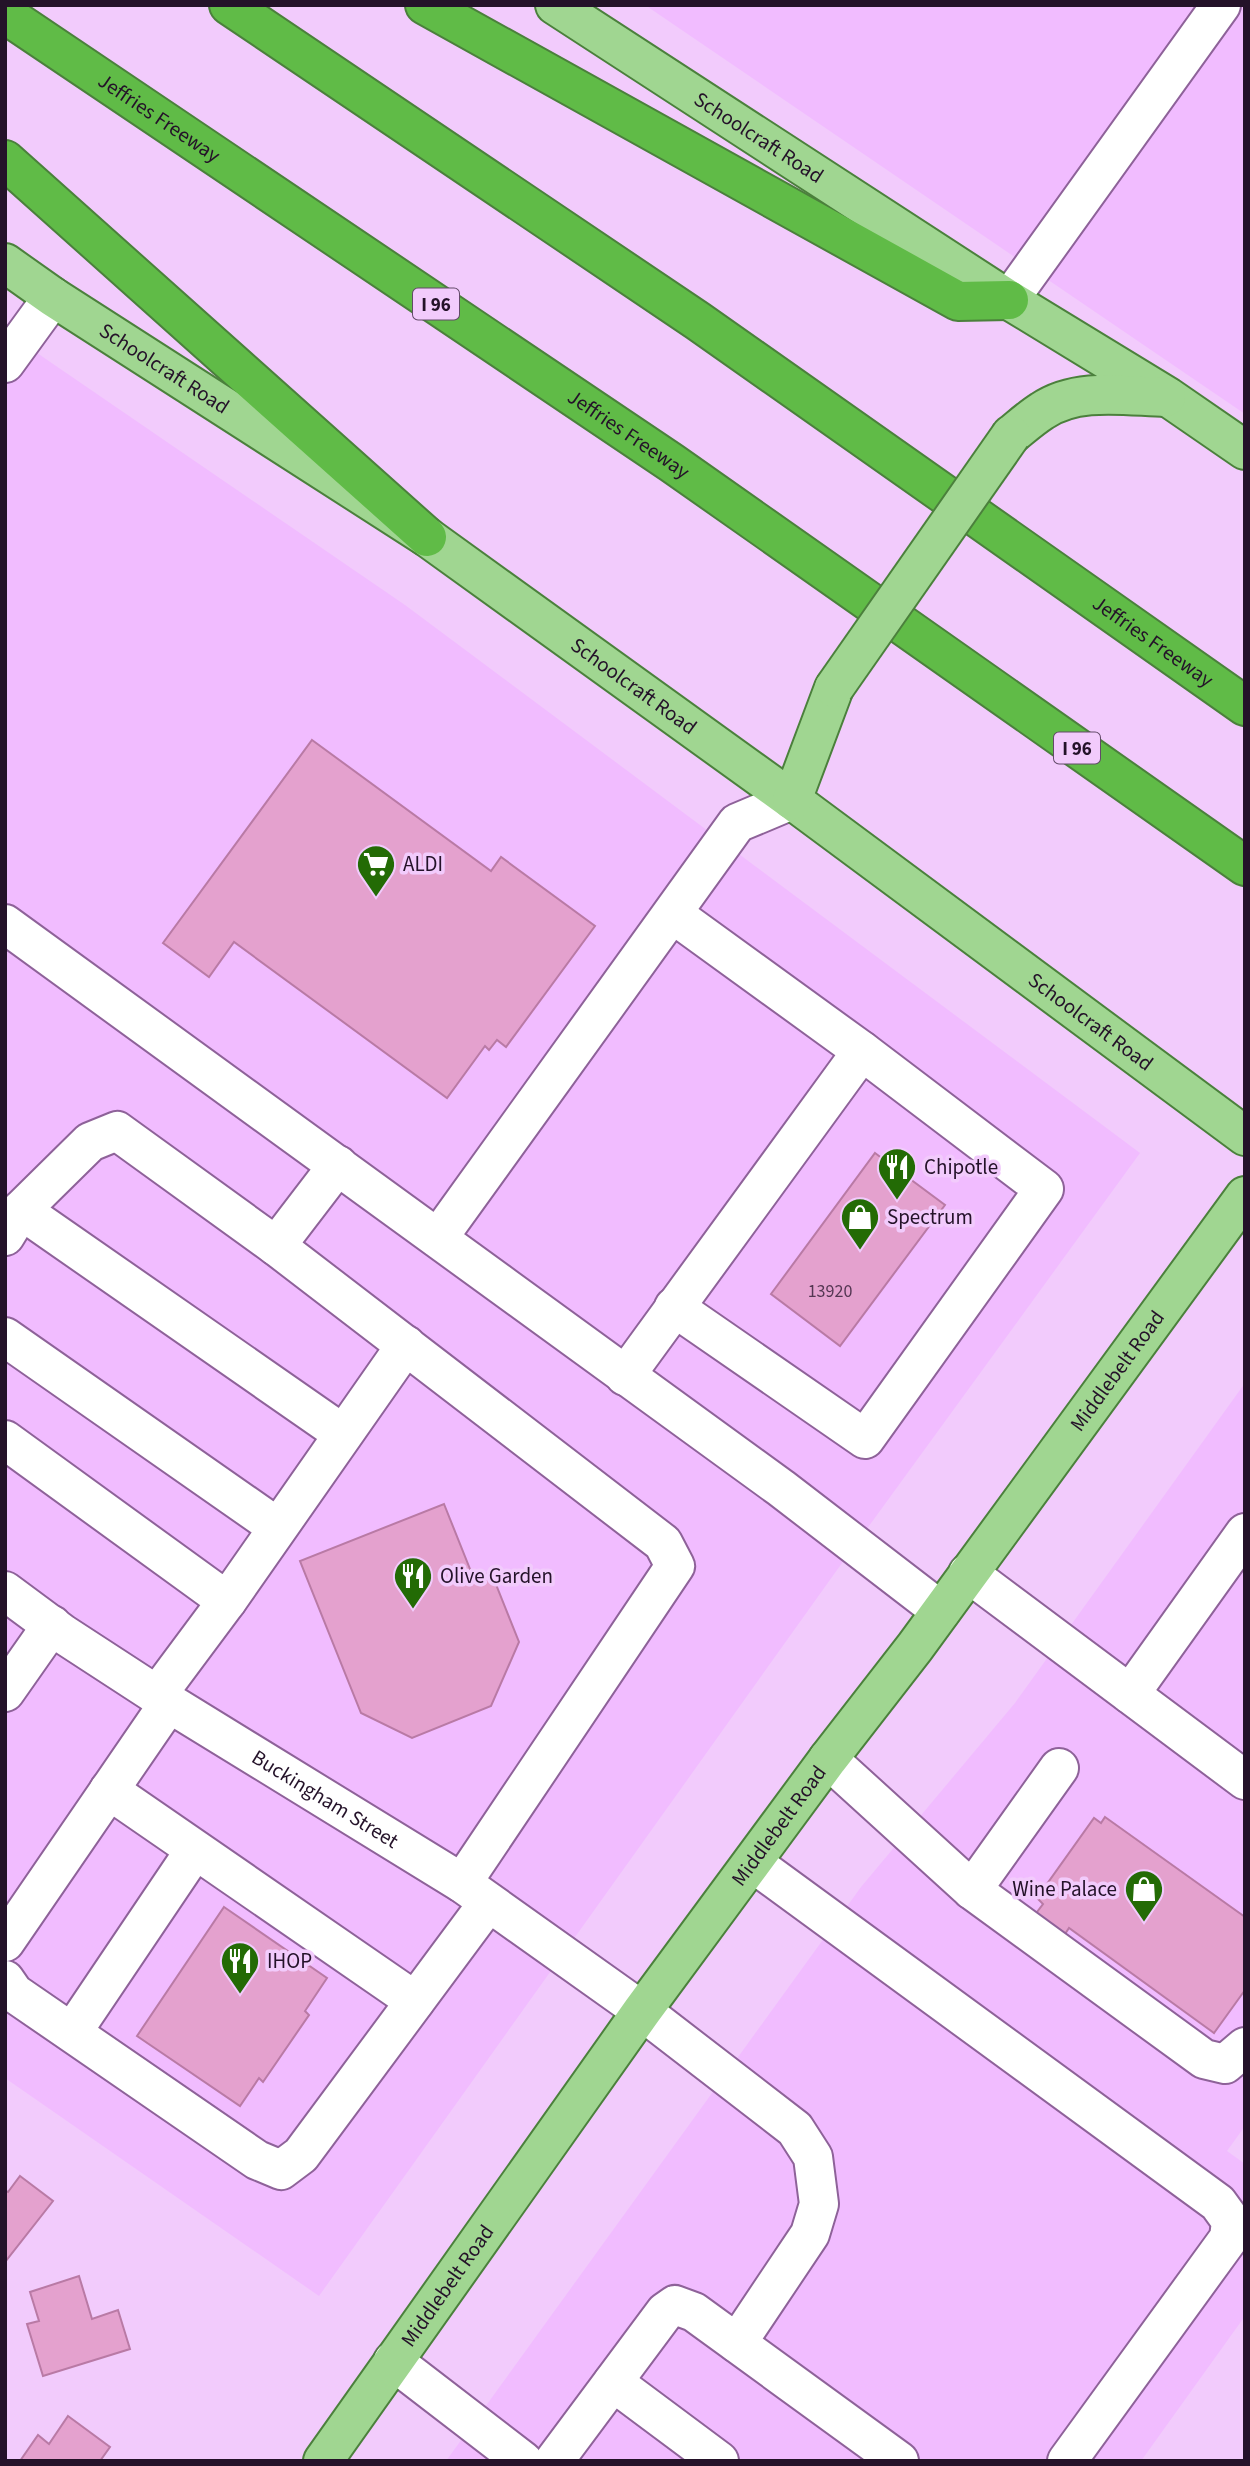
<svg xmlns="http://www.w3.org/2000/svg" width="1250" height="2466" viewBox="0 0 1250 2466" font-family="'Source Sans 3',sans-serif">
<rect width="100%" height="100%" fill="#f2cbfc"/>
<g fill="#f1bcff">
<path d="M 645,5 L 1245,5 L 1245,414 Z"/>
<path d="M 5,331 L 405,605 L 1140,1153 L 837,1570 L 319,2296 L 5,2078 Z"/>
<path d="M 1245,1383 L 1245,2126 L 1227,2151 L 1245,2164 L 1245,2316 L 1141,2461 L 446,2461 L 861,1887 L 1015,1703 Z"/>
</g>
<g fill="#e4a1ce" stroke="#b97aa5" stroke-width="2">
<path d="M 312,740 L 491,871 L 501,857 L 595,926 L 506,1047 L 497,1040 L 489,1050 L 485,1046 L 447,1098 L 234,942 L 209,977 L 163,943 Z"/>
<path d="M 875,1153 L 945,1205 L 840,1346 L 771,1294 Z"/>
<path d="M 444,1504 L 474,1579 L 491,1572 L 519,1642 L 491,1706 L 412,1738 L 361,1713 L 300,1561 Z"/>
<path d="M 1105,1817 L 1245,1917 L 1245,1990 L 1214,2033 L 1069,1928 L 1063,1937 L 1034,1916 L 1043,1904 L 1037,1898 L 1094,1818 L 1101,1823 Z"/>
<path d="M 224,1907 L 327,1978 L 305,2011 L 309,2015 L 263,2082 L 259,2078 L 240,2106 L 137,2036 Z"/>
<path d="M 20,2176 L 53,2201 L 5,2262 L 5,2190 L 8,2192 Z"/>
<path d="M 79,2276 L 92,2319 L 118,2310 L 130,2349 L 43,2376 L 27,2324 L 39,2321 L 30,2292 Z"/>
<path d="M 68,2416 L 110,2447 L 100,2461 L 20,2461 L 38,2435 L 49,2444 Z"/>
</g>
<g fill="none" stroke-linecap="round" stroke-linejoin="round">
<g stroke="#8e6299" stroke-width="42">
<g id="minor">
<path d="M 1009,300 L 1221,5"/>
<path d="M 5,363 L 53,297"/>
<path d="M 673,914 L 862,1051 L 1044,1189 L 865,1439 L 674,1307"/>
<path d="M 5,924 L 781,1488 L 941,1611"/>
<path d="M 338,1165 L 276,1246 L 663,1543 L 675,1566 L 462,1883"/>
<path d="M 21,1210 L 343,1434"/>
<path d="M 5,1236 L 21,1210 L 90,1142 L 117,1131 L 276,1246"/>
<path d="M 438,1238 L 737,823 L 792,800"/>
<path d="M 5,1337 L 277,1527"/>
<path d="M 625,1376 L 862,1051"/>
<path d="M 5,1440 L 227,1601 L 406,1345"/>
<path d="M 968,1573 L 1245,1780"/>
<path id="s1" d="M 5,1591 L 63,1634 L 169,1703 L 462,1883 L 642,2011 L 795,2129 L 813,2157 L 819,2204 L 810,2234 L 737,2343"/>
<path d="M 5,1692 L 52,1625"/>
<path d="M 1130,1694 L 1245,1533"/>
<path d="M 157,1695 L 227,1601"/>
<path d="M 828,1759 L 972,1890 L 1204,2059 L 1225,2064 L 1245,2047"/>
<path d="M 109,1790 L 415,2001"/>
<path d="M 753,1863 L 1218,2203 L 1231,2221 L 1229,2238 L 1067,2461"/>
<path d="M 972,1890 L 1059,1768"/>
<path d="M 5,1942 L 169,1703"/>
<path d="M 5,1980 L 14,1993 L 257,2160 L 281,2170 L 301,2155 L 488,1903"/>
<path d="M 73,2031 L 195,1850"/>
<path d="M 393,2361 L 523,2461"/>
<path d="M 613,2382 L 719,2461"/>
<path d="M 554,2461 L 665,2312 L 675,2305 L 694,2312 L 899,2461"/>
</g>
</g>
<g stroke="#4b803c" stroke-width="42">
<g id="major">
<path id="s2" d="M 555,5 L 1009,300 L 1168,397 L 1245,450"/>
<path id="s3" d="M 5,263 L 53,297 L 427,537 L 792,800 L 1245,1136"/>
<path d="M 1011,435 C 1021,427 1031,418 1042,411 C 1077,387 1126,396 1166,397"/>
<path d="M 792,800 L 834,688"/>
<path id="s4" d="M 323,2461 L 642,2011 L 828,1759 L 915,1647 L 1245,1196"/>
</g>
</g>
<g stroke="#4b803c" stroke-width="42">
<g id="highway">
<path id="s5" d="M 229,5 L 698,321 L 1245,706"/>
<path d="M 425,5 L 958,301 L 1009,300"/>
<path id="s6" d="M 5,14 L 672,463 L 1245,866"/>
<path d="M 5,160 L 427,537"/>
</g>
</g>
<use href="#minor" stroke="#fff" stroke-width="38"/>
<use href="#major" stroke="#a0d691" stroke-width="38"/>
<use href="#highway" stroke="#60bb47" stroke-width="38"/>
<g stroke="#4b803c" stroke-width="42" stroke-linecap="butt">
<path id="major-bridge" d="M 834,688 L 1011,435"/>
</g>
<use href="#major-bridge" stroke="#a0d691" stroke-width="38"/>
</g>
<defs>
<g id="supermarket-pin" transform="scale(2.0125)"><path d="M0 17L-7.5 6A9.5 9.5 0 1 1 7.5 6Z" fill="#236b05" stroke="#f2cbfc"/><path d="M-6-5.5h2.5l.6 2H6L4.5 2H-2.5L-4.4-4H-6ZM-1.5 3.2a1.3 1.3 0 1 0 .1 0ZM3 3.2a1.3 1.3 0 1 0 .1 0Z" fill="#fff"/></g>
<g id="restaurant-pin" transform="scale(2.0125)"><path d="M0 17L-7.5 6A9.5 9.5 0 1 1 7.5 6Z" fill="#236b05" stroke="#f2cbfc"/><path d="M-5-6h1v4h1v-4h1v4h1v-4h1v5L-1.5 .5V6h-2V.5L-5-1ZM5-6V6H3V1.5H1.5Q1.5-4 5-6Z" fill="#fff"/></g>
<g id="shop-pin" transform="scale(2.0125)"><path d="M0 17L-7.5 6A9.5 9.5 0 1 1 7.5 6Z" fill="#236b05" stroke="#f2cbfc"/><path d="M-5-2.5h2.3a2.7 3.5 0 0 1 5.4 0H5L5.5 6h-11ZM-1.5-2.5h3a1.5 2.3 0 0 0-3 0Z" fill="#fff"/></g>
</defs>
<g fill-rule="evenodd">
<use href="#supermarket-pin" x="376" y="864"/>
<use href="#restaurant-pin" x="897" y="1167"/>
<use href="#shop-pin" x="860" y="1217"/>
<use href="#restaurant-pin" x="413" y="1576"/>
<use href="#shop-pin" x="1144" y="1889"/>
<use href="#restaurant-pin" x="240" y="1961"/>
</g>
<g text-anchor="middle" stroke-width="7" stroke-linejoin="round" paint-order="stroke">
<g font-size="18" fill="#543652">
<text x="830" y="1297">13920</text>
</g>
<g fill="#f2cbfc" stroke="#624a68" stroke-width="2">
<rect x="413" y="288.5" width="46" height="31" rx="5"/>
<rect x="1054" y="732.5" width="46" height="31" rx="5"/>
</g>
<g font-size="19" font-weight="bold" fill="#241229">
<text x="436" y="311">I 96</text>
<text x="1077" y="755">I 96</text>
</g>
<g font-size="21" fill="#241229" stroke="#f2cbfc">
<text dy="7" stroke="none"><textPath href="#s6" startOffset="186">Jeffries Freeway</textPath></text>
<text dy="7" stroke="none"><textPath href="#s2" startOffset="243">Schoolcraft Road</textPath></text>
<text dy="7" stroke="none"><textPath href="#s3" startOffset="191">Schoolcraft Road</textPath></text>
<text dy="7" stroke="none"><textPath href="#s6" startOffset="752">Jeffries Freeway</textPath></text>
<text dy="7" stroke="none"><textPath href="#s5" startOffset="1122">Jeffries Freeway</textPath></text>
<text dy="7" stroke="none"><textPath href="#s3" startOffset="758">Schoolcraft Road</textPath></text>
<text dy="7" stroke="none"><textPath href="#s3" startOffset="1325">Schoolcraft Road</textPath></text>
<text dy="7" stroke="none"><textPath href="#s4" startOffset="1349">Middlebelt Road</textPath></text>
<text dy="7" stroke="none"><textPath href="#s1" startOffset="382">Buckingham Street</textPath></text>
<text dy="7" stroke="none"><textPath href="#s4" startOffset="782">Middlebelt Road</textPath></text>
<text dy="7" stroke="none"><textPath href="#s4" startOffset="215">Middlebelt Road</textPath></text>
</g>
<g font-size="21" fill="#241229" stroke="#f2cbfc" text-anchor="start">
<text x="403" y="871">ALDI</text>
<text x="924" y="1174">Chipotle</text>
<text x="887" y="1224">Spectrum</text>
<text x="440" y="1583">Olive Garden</text>
<text x="1117" y="1896" text-anchor="end">Wine Palace</text>
<text x="267" y="1968">IHOP</text>
</g>
</g>
<rect width="1250" height="2466" fill="none" stroke="#241229" stroke-width="14"/>
</svg>
